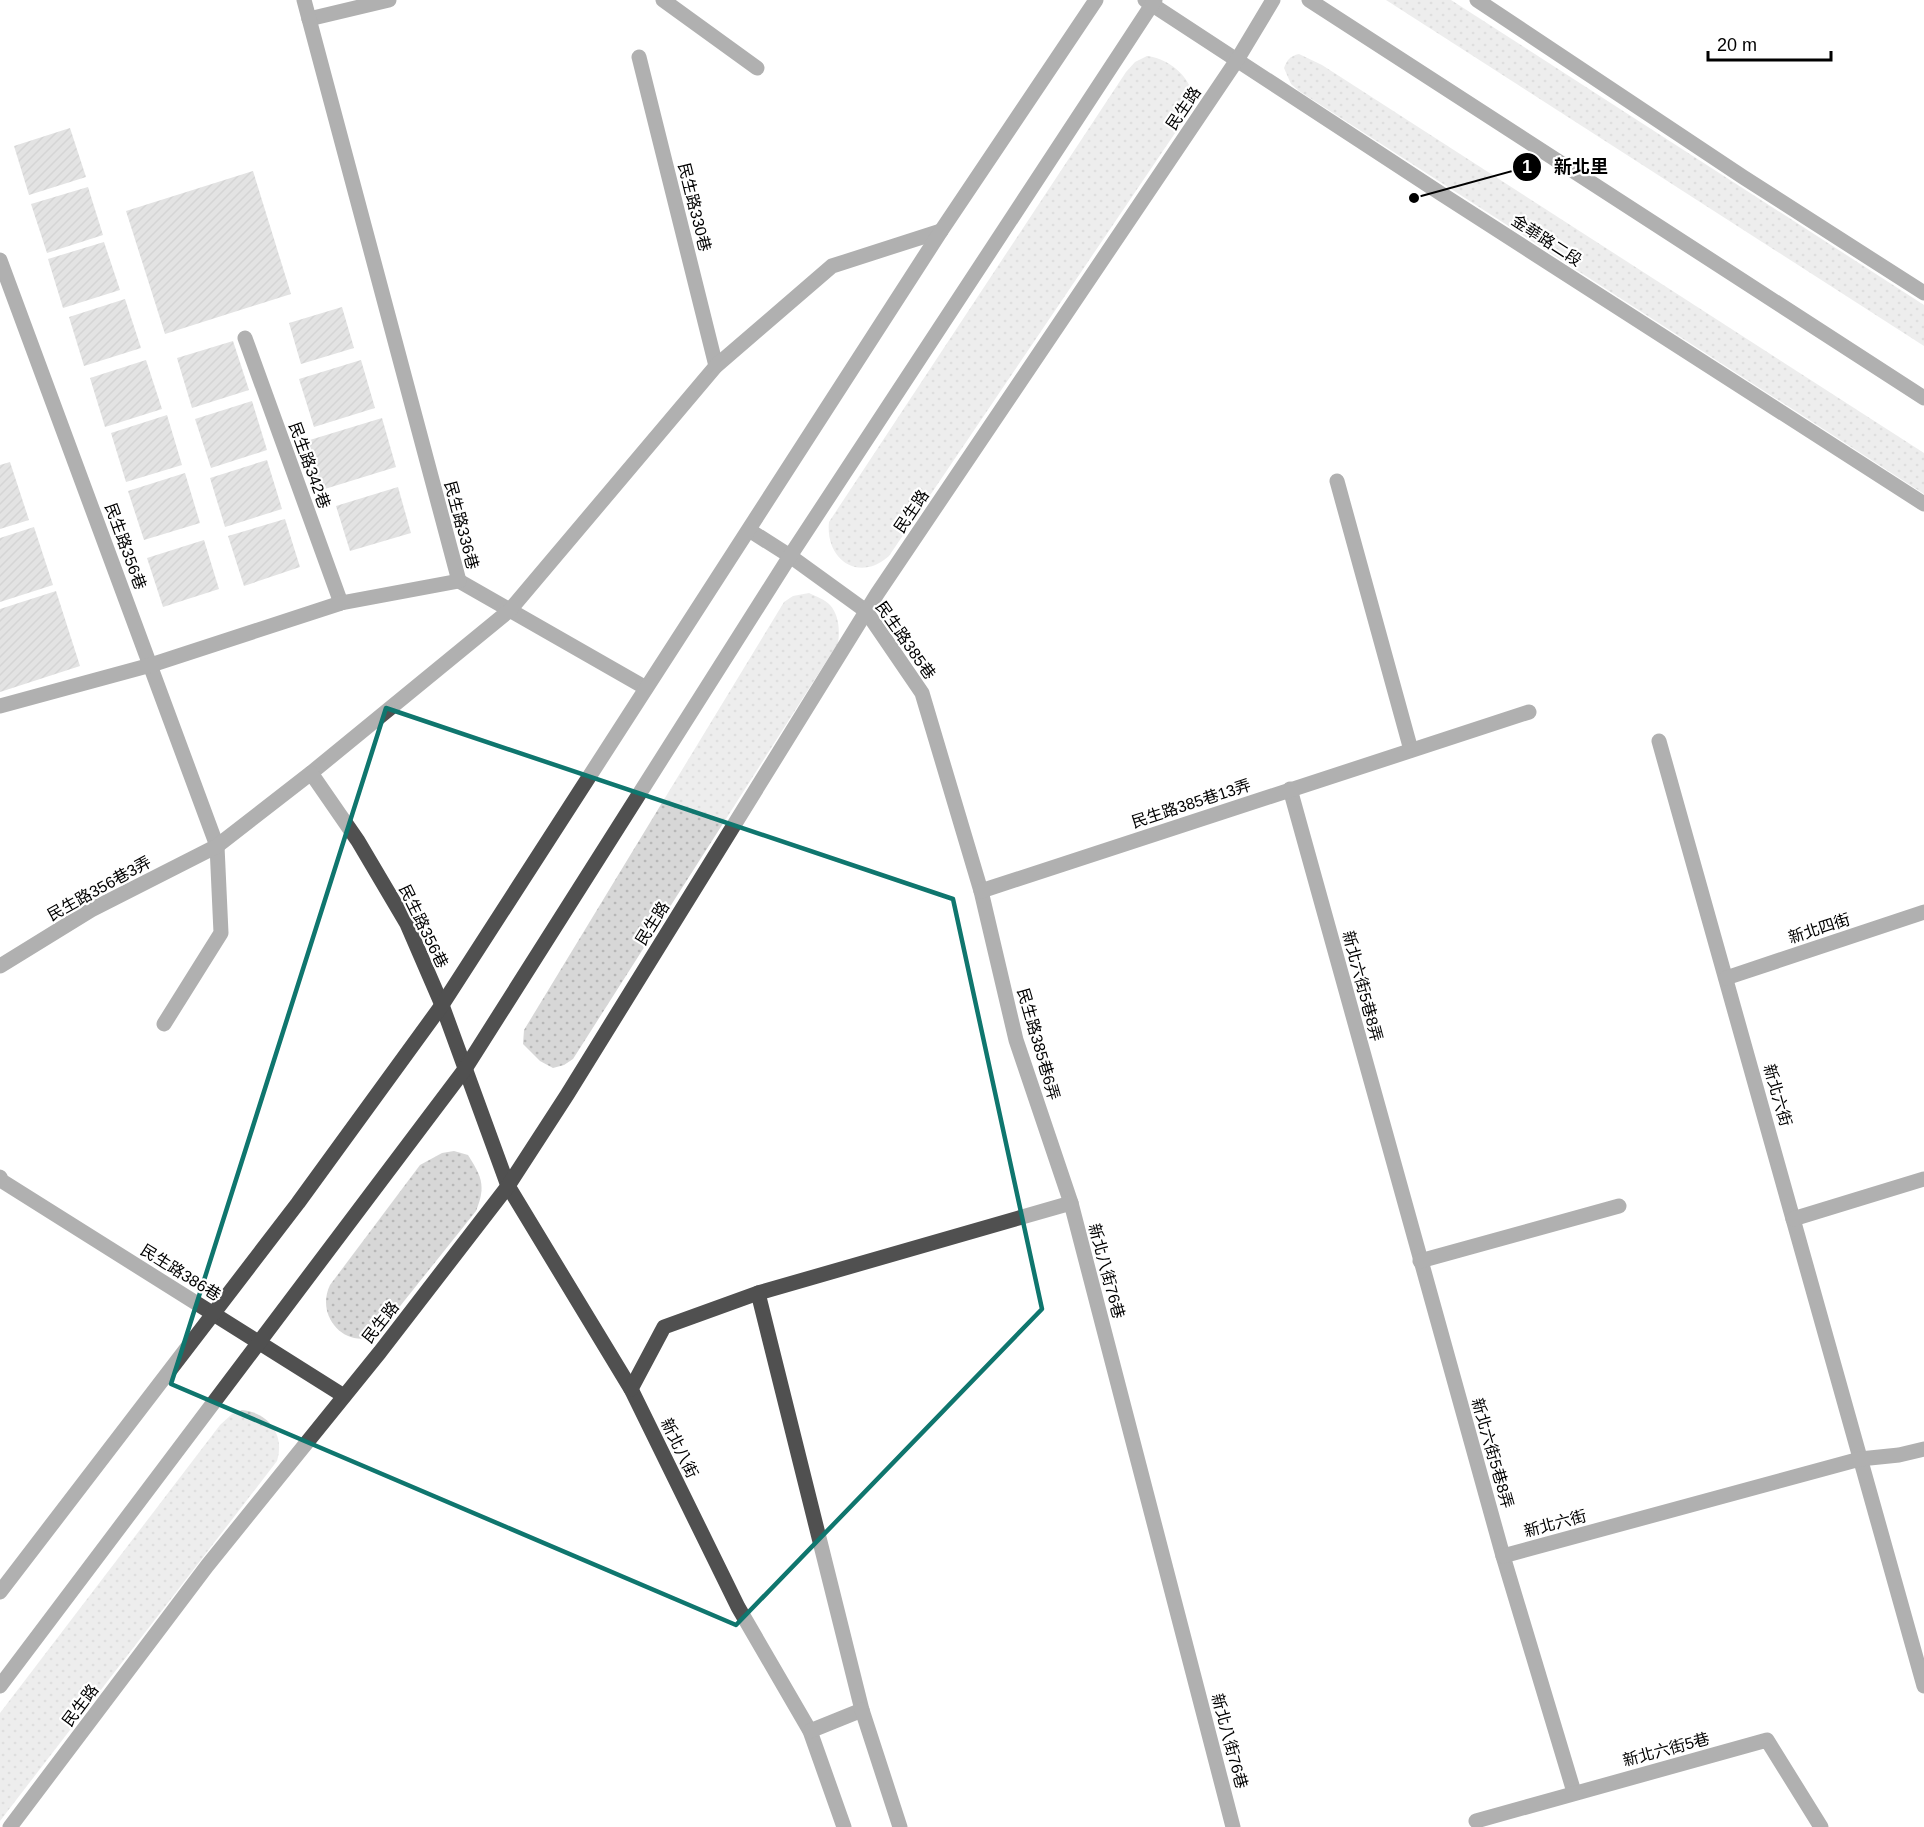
<svg xmlns="http://www.w3.org/2000/svg" width="1924" height="1827" viewBox="0 0 1924 1827" font-family="Helvetica,'Noto Sans TC',sans-serif">
<defs>
<pattern id="green-dots" width="8" height="8" patternUnits="userSpaceOnUse" patternTransform="scale(1.5)"><rect width="8" height="8" fill="#d7d7d7"/><path d="M2 2h.1M6 6h.1" fill="none" stroke="#b7b7b7" stroke-width="1.8" stroke-linecap="round"/></pattern>
<pattern id="building-hatch" width="6" height="6" patternUnits="userSpaceOnUse" patternTransform="scale(1.5)"><rect width="6" height="6" fill="#c0c0c0"/><path d="M-1 1l2-2M0 6l6-6M5 7l2-2" fill="none" stroke="#a3a3a3"/></pattern>
</defs>
<rect width="100%" height="100%" fill="#fff"/>
<g fill="url(#green-dots)">
<path d="M 1386,0 L 1451,0 L 1924,305 L 1924,346 Z"/>
<path d="M 1299,54 L 1322,65 L 1924,453 L 1924,494 L 1299,91 L 1291,84 L 1284,68 C 1287,60 1290,56 1299,54 Z"/>
<path d="M 1147,56 C 1165,58 1184,71 1191,89 C 1193,94 1192,102 1192,108 L 889,556 C 859,583 825,560 829,522 L 1126,72 L 1135,62 Z"/>
<path d="M 809,593 C 815,596 826,600 830,605 C 839,615 840,631 838,643 L 573,1059 L 564,1065 L 553,1068 L 540,1061 L 523,1044 L 524,1030 L 784,602 L 793,596 Z"/>
<path d="M 454,1151 L 468,1155 C 482,1177 486,1186 476,1211 L 377,1335 C 345,1350 315,1316 330,1285 L 420,1165 L 442,1153 Z"/>
<path d="M 242,1410 C 269,1413 285,1435 277,1461 L 0,1821 L 0,1713 L 220,1425 L 232,1414 Z"/>
</g>
<g fill="url(#building-hatch)">
<path d="M 70,128 L 86,177 L 29,195 L 14,146 Z"/>
<path d="M 253,171 L 291,294 L 165,334 L 126,211 Z"/>
<path d="M 88,187 L 103,235 L 47,253 L 31,204 Z"/>
<path d="M 104,242 L 120,290 L 63,308 L 48,259 Z"/>
<path d="M 125,299 L 141,348 L 84,366 L 69,317 Z"/>
<path d="M 342,307 L 354,348 L 301,364 L 289,323 Z"/>
<path d="M 233,341 L 249,390 L 192,408 L 177,358 Z"/>
<path d="M 146,360 L 162,409 L 105,427 L 90,378 Z"/>
<path d="M 361,360 L 375,408 L 314,427 L 299,379 Z"/>
<path d="M 252,401 L 267,450 L 211,468 L 195,419 Z"/>
<path d="M 167,415 L 182,465 L 126,482 L 111,433 Z"/>
<path d="M 382,418 L 396,467 L 315,492 L 300,443 Z"/>
<path d="M 267,460 L 282,509 L 225,527 L 210,478 Z"/>
<path d="M 10,462 L 29,520 L 0,529 L 0,465 Z"/>
<path d="M 185,473 L 200,523 L 144,540 L 128,491 Z"/>
<path d="M 398,487 L 411,533 L 350,551 L 336,506 Z"/>
<path d="M 285,519 L 300,567 L 244,586 L 228,536 Z"/>
<path d="M 34,527 L 53,585 L 0,602 L 0,538 Z"/>
<path d="M 204,540 L 219,589 L 163,607 L 147,558 Z"/>
<path d="M 56,591 L 80,666 L 0,692 L 0,609 Z"/>
</g>
<g fill="none" stroke-linecap="round" stroke-linejoin="round">
<g stroke="#505050" stroke-width="15">
<path d="M 663,0 L 757,68"/>
<path d="M 1145,0 L 1440,193 L 1924,504"/>
<path d="M 1309,0 L 1924,398"/>
<path d="M 1477,0 L 1743,177 L 1924,293"/>
<path d="M 309,19 L 389,0"/>
<path d="M 639,57 L 716,366"/>
<path d="M 0,260 L 217,846 L 221,933 L 164,1024"/>
<path d="M 245,338 L 341,603"/>
<path d="M 1337,481 L 1411,750"/>
<path d="M 749,530 L 790,556 L 866,611 L 922,693 L 981,891 L 1016,1040 L 1071,1203"/>
<path d="M 459,581 L 646,688"/>
<path d="M 0,706 L 151,665 L 341,603 L 459,581 L 304,0"/>
<path d="M 1659,741 L 1924,1686"/>
<path d="M 311,773 L 510,610 L 716,366 L 832,266 L 941,231"/>
<path d="M 1290,789 L 1503,1556 L 1574,1792"/>
<path d="M 981,891 L 1529,712"/>
<path d="M 0,966 L 91,910 L 217,846 L 311,773 L 358,841 L 407,924 L 442,1005 L 508,1186 L 631,1389 L 738,1607 L 810,1731 L 844,1827"/>
<path d="M 1726,978 L 1924,912"/>
<path d="M 0,1177 L 2,1181 L 344,1396"/>
<path d="M 1793,1219 L 1924,1179"/>
<path d="M 1420,1261 L 1619,1206"/>
<path d="M 758,1293 L 862,1710 L 810,1731"/>
<path d="M 631,1389 L 664,1327 L 758,1293 L 1071,1203 L 1233,1827"/>
<path d="M 1503,1556 L 1860,1459 L 1899,1455 L 1924,1449"/>
<path d="M 0,1592 L 298,1203 L 442,1005 L 941,231 L 1096,0"/>
<path d="M 0,1686 L 465,1069 L 790,556 L 1155,0"/>
<path d="M 862,1710 L 900,1827"/>
<path d="M 1476,1821 L 1767,1740 L 1821,1827"/>
<path d="M 10,1827 L 207,1566 L 380,1352 L 508,1186 L 567,1095 L 877,594 L 1237,60 L 1273,0"/>
</g>
</g>
<path d="M0 0H1924V1827H0ZM 386,708 L 953,899 L 1042,1309 L 736,1625 L 171,1384 Z" fill="#fff" fill-opacity=".55" fill-rule="evenodd"/>
<path fill="none" stroke="#0f766e" stroke-width="4.5" stroke-linejoin="round" d="M 386,708 L 953,899 L 1042,1309 L 736,1625 L 171,1384 Z"/>
<g text-anchor="middle" stroke-width="4.5" stroke-linejoin="round" paint-order="stroke">
<g font-size="16" fill="#000" stroke="#fff">
<text transform="translate(1183 108) rotate(-56)" y="6">民生路</text>
<text transform="translate(695 207) rotate(76)" y="6">民生路330巷</text>
<text transform="translate(1547 240) rotate(33)" y="6">金華路二段</text>
<text transform="translate(310 465) rotate(70)" y="6">民生路342巷</text>
<text transform="translate(911 511) rotate(-56)" y="6">民生路</text>
<text transform="translate(462 525) rotate(75)" y="6">民生路336巷</text>
<text transform="translate(126 546) rotate(70)" y="6">民生路356巷</text>
<text transform="translate(906 640) rotate(55)" y="6">民生路385巷</text>
<text transform="translate(1191 803) rotate(-18)" y="6">民生路385巷13弄</text>
<text transform="translate(99 888) rotate(-29)" y="6">民生路356巷3弄</text>
<text transform="translate(652 923) rotate(-58)" y="6">民生路</text>
<text transform="translate(424 926) rotate(64)" y="6">民生路356巷</text>
<text transform="translate(1819 928) rotate(-18)" y="6">新北四街</text>
<text transform="translate(1363 986) rotate(75)" y="6">新北六街5巷8弄</text>
<text transform="translate(1039 1044) rotate(74)" y="6">民生路385巷6弄</text>
<text transform="translate(1778 1095) rotate(74)" y="6">新北六街</text>
<text transform="translate(1107 1271) rotate(75)" y="6">新北八街76巷</text>
<text transform="translate(181 1272) rotate(32)" y="6">民生路386巷</text>
<text transform="translate(380 1322) rotate(-52)" y="6">民生路</text>
<text transform="translate(680 1448) rotate(64)" y="6">新北八街</text>
<text transform="translate(1493 1453) rotate(74)" y="6">新北六街5巷8弄</text>
<text transform="translate(1555 1523) rotate(-15)" y="6">新北六街</text>
<text transform="translate(80 1705) rotate(-53)" y="6">民生路</text>
<text transform="translate(1230 1741) rotate(75)" y="6">新北八街76巷</text>
<text transform="translate(1666 1749) rotate(-15)" y="6">新北六街5巷</text>
</g>
</g>
<path fill="none" stroke="#000" stroke-width="2" d="M1414 198L1527 167"/>
<g fill="#000" stroke="#fff" stroke-width="2">
<circle cx="1414" cy="198" r="6"/>
<circle cx="1527" cy="167" r="15"/>
</g>
<g font-size="18" text-anchor="middle" font-weight="bold" fill="#fff">
<text x="1527" y="173">1</text>
</g>
<g font-size="18" text-anchor="middle" font-weight="bold" fill="#000" stroke="#fff" stroke-width="4.5" stroke-linejoin="round" paint-order="stroke">
<text x="1581" y="173">新北里</text>
</g>
<path d="M1708 51v9h123v-9" fill="none" stroke="#000000" stroke-width="3"/>
<text x="1717" y="51" font-size="18" fill="#000000" stroke="#ffffff" stroke-width="4.5" paint-order="stroke">20 m</text>
</svg>
